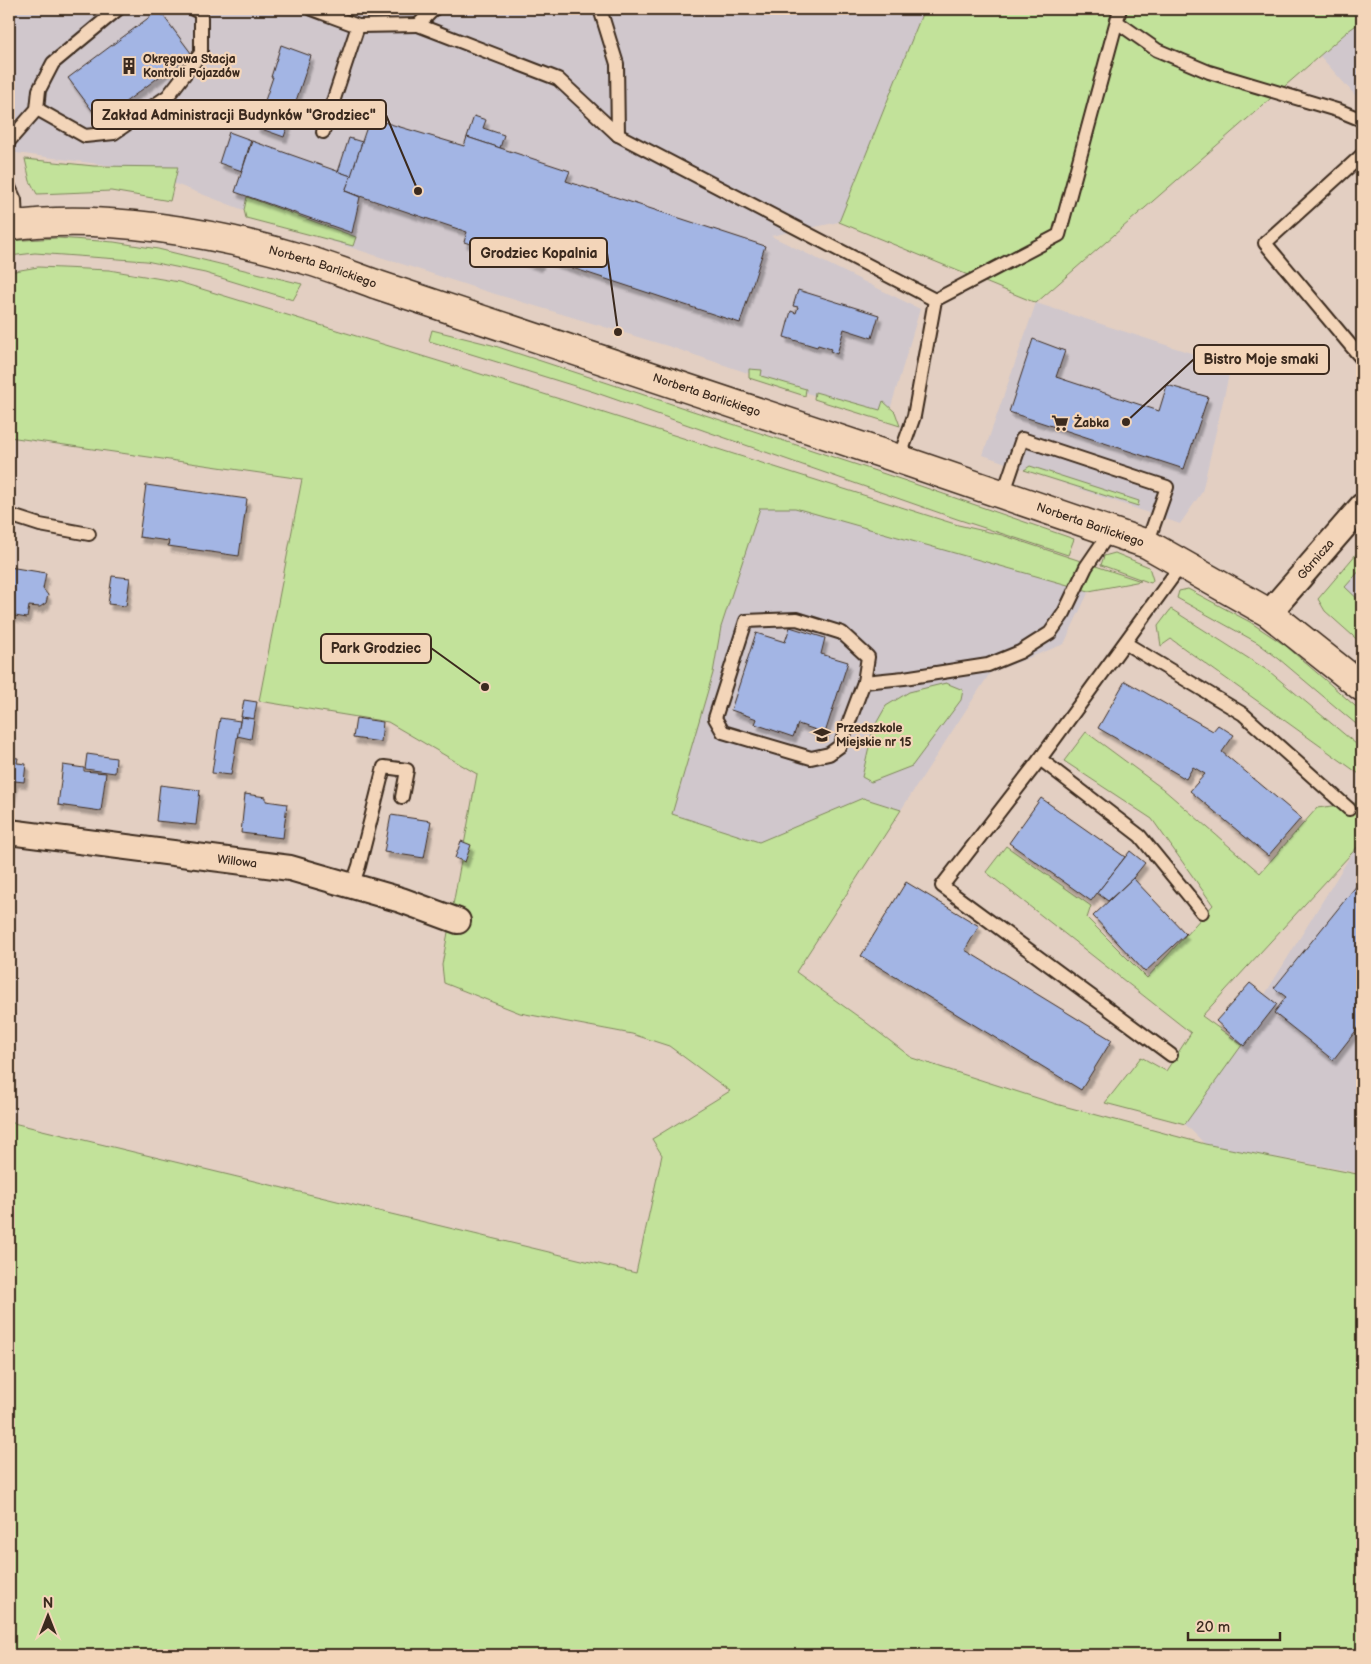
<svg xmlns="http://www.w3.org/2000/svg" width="1371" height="1664" viewBox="0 0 1371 1664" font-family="'Balsamiq Sans',sans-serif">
<defs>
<filter id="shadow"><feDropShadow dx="3" dy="5.5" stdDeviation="1" flood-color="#0004"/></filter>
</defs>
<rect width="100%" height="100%" fill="#e3cfc2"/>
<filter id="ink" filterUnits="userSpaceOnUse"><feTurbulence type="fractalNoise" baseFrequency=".02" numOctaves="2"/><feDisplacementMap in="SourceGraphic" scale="10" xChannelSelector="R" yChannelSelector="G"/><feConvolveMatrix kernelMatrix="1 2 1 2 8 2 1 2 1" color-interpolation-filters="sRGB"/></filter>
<g filter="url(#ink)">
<g fill="#d0c7cc">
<path d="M 9,9 L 924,9 L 839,222 L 771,236 L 920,309 L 887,420 L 671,347 L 485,291 L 291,228 L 136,169 L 9,152 Z"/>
<path d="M 1362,21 L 1362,103 L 1320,56 L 1348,31 Z"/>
<path d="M 1036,303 L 1231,366 L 1202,492 L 1180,524 L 983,455 Z"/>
<path d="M 760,508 L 795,508 L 1089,591 L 1064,644 L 990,673 L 901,810 L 863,798 L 759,842 L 672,814 L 713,673 L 721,627 Z"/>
<path d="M 1362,550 L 1362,628 L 1326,589 Z"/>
<path d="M 1362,837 L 1362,1168 L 1360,1173 L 1205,1144 L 1185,1124 Z"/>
</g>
<g fill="#c2e29a" stroke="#7e865c">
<path d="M 924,9 L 1362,9 L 1362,21 L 1348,31 L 1036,303 L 839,222 Z"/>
<path d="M 25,159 L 94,166 L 178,167 L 170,201 L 111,191 L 37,194 L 30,181 Z"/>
<path d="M 247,197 L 356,237 L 353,246 L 246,218 L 244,210 Z"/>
<path d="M 57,238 L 114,242 L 158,249 L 302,284 L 293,300 L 205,273 L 146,261 L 35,253 L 9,256 L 9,241 Z"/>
<path d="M 38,267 L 109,270 L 179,282 L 471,371 L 958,525 L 1002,535 L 1141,581 L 1089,591 L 795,508 L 760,508 L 721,627 L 713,673 L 672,814 L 759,842 L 863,798 L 901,810 L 796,972 L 863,1020 L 912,1058 L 1056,1104 L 1205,1144 L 1362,1175 L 1362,1655 L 9,1655 L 9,1122 L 636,1273 L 662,1155 L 652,1139 L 730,1091 L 669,1046 L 632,1034 L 520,1013 L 444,983 L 442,965 L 477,774 L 388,722 L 259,701 L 302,479 L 9,437 L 9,272 Z"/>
<path d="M 432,330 L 492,345 L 903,480 L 1074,539 L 1068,555 L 957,519 L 594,392 L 429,341 Z"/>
<path d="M 749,369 L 762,370 L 761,376 L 806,389 L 805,396 L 749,378 Z"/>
<path d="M 815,392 L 880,410 L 883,401 L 895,412 L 900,426 L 814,399 Z"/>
<path d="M 1030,466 L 1139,501 L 1138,506 L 1024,470 Z"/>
<path d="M 1362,547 L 1362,568 L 1345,587 L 1362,603 L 1362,644 L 1325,611 L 1318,599 Z"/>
<path d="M 1115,553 L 1149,567 L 1153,580 L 1151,583 L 1101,565 L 1104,556 Z"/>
<path d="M 1188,589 L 1250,622 L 1286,646 L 1362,712 L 1362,729 L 1279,659 L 1258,643 L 1177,598 L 1179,591 Z"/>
<path d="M 1171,609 L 1270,672 L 1362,749 L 1362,776 L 1171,639 L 1161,646 L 1158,626 Z"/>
<path d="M 946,683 L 963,690 L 961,700 L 912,766 L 871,782 L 862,777 L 873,729 L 886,706 L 909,692 Z"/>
<path d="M 1086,732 L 1163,789 L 1260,873 L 1317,808 L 1356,803 L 1362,797 L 1362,842 L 1202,1016 L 1242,1045 L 1185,1124 L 1105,1103 L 1141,1057 L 1166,1071 L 1191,1033 L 986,872 L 1006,846 L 1091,906 L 1087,918 L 1147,978 L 1213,905 L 1152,819 L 1064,761 Z"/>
</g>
<g fill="#a3b5e4" stroke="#3b2a1e" filter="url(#shadow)">
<path d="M 159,10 L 191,53 L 100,121 L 68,78 Z"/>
<path d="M 281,45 L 311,56 L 284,137 L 256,127 L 273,77 L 271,77 Z"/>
<path d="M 474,116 L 486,120 L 483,128 L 504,135 L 500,148 L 467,137 Z"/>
<path d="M 370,118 L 464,146 L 467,137 L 570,171 L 566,181 L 765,246 L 740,323 L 542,258 L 539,266 L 464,242 L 467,232 L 345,191 Z"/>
<path d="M 229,132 L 251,140 L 242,171 L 219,163 Z"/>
<path d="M 349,138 L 362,142 L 351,176 L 338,172 Z"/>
<path d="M 252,141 L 351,176 L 345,191 L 360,197 L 352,233 L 235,192 Z"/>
<path d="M 798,290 L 879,315 L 872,338 L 844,329 L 837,354 L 830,351 L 831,349 L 818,345 L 817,347 L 784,337 L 791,311 L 796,313 L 798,307 L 793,306 Z"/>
<path d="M 1033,339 L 1065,351 L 1056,377 L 1123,399 L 1159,411 L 1167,385 L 1208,397 L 1184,469 L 1009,412 Z"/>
<path d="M 146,485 L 247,499 L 239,556 L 168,546 L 169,541 L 139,537 Z"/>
<path d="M 9,567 L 46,573 L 43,589 L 48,595 L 46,603 L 40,607 L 29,606 L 27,618 L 9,615 Z"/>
<path d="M 112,576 L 130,578 L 126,606 L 108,604 Z"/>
<path d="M 790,627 L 825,638 L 821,654 L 848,662 L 825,733 L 798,724 L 793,737 L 755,724 L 757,719 L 731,710 L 756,633 L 785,642 Z"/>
<path d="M 1125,681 L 1213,731 L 1218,725 L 1234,735 L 1222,752 L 1301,818 L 1268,856 L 1190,791 L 1205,774 L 1193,767 L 1186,779 L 1098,728 Z"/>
<path d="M 244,700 L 257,702 L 254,719 L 241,717 Z"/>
<path d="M 241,717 L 254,719 L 251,739 L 237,736 Z"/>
<path d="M 220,718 L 240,721 L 231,775 L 212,773 Z"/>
<path d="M 356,718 L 383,722 L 381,742 L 353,738 Z"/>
<path d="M 87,754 L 116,758 L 115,773 L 85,769 Z"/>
<path d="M 9,757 L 18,758 L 17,763 L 26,764 L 24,782 L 15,781 L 11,800 L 9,800 Z"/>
<path d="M 63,765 L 84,768 L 84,771 L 106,773 L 101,811 L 58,805 Z"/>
<path d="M 160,785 L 200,790 L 196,825 L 156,821 Z"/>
<path d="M 245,794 L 266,797 L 266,801 L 287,804 L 283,838 L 241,833 Z"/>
<path d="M 1041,798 L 1125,857 L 1091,901 L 1009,843 Z"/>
<path d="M 391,815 L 431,821 L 424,858 L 384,852 Z"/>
<path d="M 461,841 L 471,845 L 465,862 L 455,858 Z"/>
<path d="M 1130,851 L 1145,863 L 1133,878 L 1108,901 L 1097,893 Z"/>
<path d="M 1133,878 L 1186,934 L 1145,972 L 1093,916 Z"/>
<path d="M 1362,879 L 1362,1023 L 1333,1060 L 1274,1013 L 1286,997 L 1274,988 Z"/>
<path d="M 906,882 L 979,926 L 965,950 L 1112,1040 L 1081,1090 L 861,956 Z"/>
<path d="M 1250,983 L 1277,1004 L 1244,1046 L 1216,1021 Z"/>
</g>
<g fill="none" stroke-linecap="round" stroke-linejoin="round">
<g stroke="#3b2a1e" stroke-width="16">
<g id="service">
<path d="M 312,9 L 358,26 L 418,25"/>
<path d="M 434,9 L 418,25 L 558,79 L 618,135 L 935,300 L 914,416 L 899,459"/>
<path d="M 600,9 L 617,64 L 618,135"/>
<path d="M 1117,22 L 1157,50 L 1209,72 L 1340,111 L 1362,120"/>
<path d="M 37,109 L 85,136 L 114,133 L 168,96 L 201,53 L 201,13 L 193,9"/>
<path d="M 323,132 L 358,26"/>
<path d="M 9,141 L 37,109 L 39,90 L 53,63 L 118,9"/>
<path d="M 1362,155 L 1265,243 L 1362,359"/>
<path d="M 9,187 L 15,200 L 16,225"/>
<path d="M 935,300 L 1059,235 L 1120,9"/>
<path d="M 1003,495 L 1022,439 L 1167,487 L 1147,544"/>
<path d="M 9,515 L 40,525 L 89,534"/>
<path d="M 797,619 L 842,633 L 868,657 L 864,682 L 840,746 L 829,754 L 811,758 L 723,732 L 715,718 L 746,621 Z"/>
<path d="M 1125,643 L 1243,714 L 1349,809"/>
<path d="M 864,682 L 904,678 L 988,665 L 1020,652 L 1050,633 L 1064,613 L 1086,567 L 1110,532"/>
<path d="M 1040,759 L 1140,836 L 1202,912"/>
<path d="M 352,886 L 359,866 L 384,767 L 407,770 L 402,797"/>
<path d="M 1171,1055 L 942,886 L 1040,759 L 1182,564"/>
</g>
</g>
<g stroke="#3b2a1e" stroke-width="28">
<g id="minor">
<path id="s1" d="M 1269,613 L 1362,506"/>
<path id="s2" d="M 9,832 L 290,868 L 401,900 L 458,921"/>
</g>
</g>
<g stroke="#3b2a1e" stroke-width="31">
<g id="tertiary">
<path id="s3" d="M 9,226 C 100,213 214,232 303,259 C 328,266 353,276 378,285 L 899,459 L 1147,544 L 1269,613 L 1362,687"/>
</g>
</g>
<use href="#service" stroke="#f3d5b9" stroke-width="12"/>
<use href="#minor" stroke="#f3d5b9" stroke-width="24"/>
<use href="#tertiary" stroke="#f3d5b9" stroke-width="28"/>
</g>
</g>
<defs>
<g id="building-bare" transform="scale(1.35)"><path d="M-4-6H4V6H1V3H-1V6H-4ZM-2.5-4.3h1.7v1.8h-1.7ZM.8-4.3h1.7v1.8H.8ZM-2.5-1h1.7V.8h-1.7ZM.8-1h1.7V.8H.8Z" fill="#3b2a1e" stroke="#f3d5b9" stroke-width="2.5" paint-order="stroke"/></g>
<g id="supermarket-bare" transform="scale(1.35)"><path d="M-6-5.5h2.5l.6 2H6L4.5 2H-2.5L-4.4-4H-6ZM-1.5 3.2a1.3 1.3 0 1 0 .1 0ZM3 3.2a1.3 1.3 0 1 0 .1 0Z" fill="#3b2a1e" stroke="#f3d5b9" stroke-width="2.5" paint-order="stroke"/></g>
<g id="school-bare" transform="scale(1.35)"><path d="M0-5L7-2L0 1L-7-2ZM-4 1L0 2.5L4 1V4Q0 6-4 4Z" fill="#3b2a1e" stroke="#f3d5b9" stroke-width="2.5" paint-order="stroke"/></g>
</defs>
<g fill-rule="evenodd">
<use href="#building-bare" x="129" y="66"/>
<use href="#supermarket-bare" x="1060" y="423"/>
<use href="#school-bare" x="822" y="735"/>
</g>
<g text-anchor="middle" stroke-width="4.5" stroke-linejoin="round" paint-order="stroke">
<g font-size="12" font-weight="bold" fill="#3b2a1e" stroke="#f3d5b9" text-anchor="start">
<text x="143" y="63">Okręgowa Stacja<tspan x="143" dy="14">Kontroli Pojazdów</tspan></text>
<text x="1074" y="427">Żabka</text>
<text x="836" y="732">Przedszkole<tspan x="836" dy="14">Miejskie nr 15</tspan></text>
</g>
<g font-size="12" fill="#3b2a1e" stroke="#f3d5b9">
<text dy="4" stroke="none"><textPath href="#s3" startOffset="319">Norberta Barlickiego</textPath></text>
<text dy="4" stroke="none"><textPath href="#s3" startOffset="724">Norberta Barlickiego</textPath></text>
<text dy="4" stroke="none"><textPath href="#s3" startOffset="1129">Norberta Barlickiego</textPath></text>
<text dy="4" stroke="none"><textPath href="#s1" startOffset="71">Górnicza</textPath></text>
<text dy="4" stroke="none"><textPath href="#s2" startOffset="230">Willowa</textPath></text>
</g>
</g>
<path fill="none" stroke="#3b2a1e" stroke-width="2" d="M418 191L386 115M618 332L607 253M1126 422L1194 359M485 687L431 648"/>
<g fill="#3b2a1e" stroke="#f3d5b9" stroke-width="2">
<circle cx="418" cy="191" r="5"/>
<circle cx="618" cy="332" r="5"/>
<circle cx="1126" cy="422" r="5"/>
<circle cx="485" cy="687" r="5"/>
</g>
<g fill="#f3d5b9" stroke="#3b2a1e" stroke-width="2">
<rect x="92" y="100" width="294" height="29" rx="5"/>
<rect x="470" y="238" width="137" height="29" rx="5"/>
<rect x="1194" y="345" width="135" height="29" rx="5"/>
<rect x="321" y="634" width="110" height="29" rx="5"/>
</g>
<g font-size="14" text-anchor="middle" font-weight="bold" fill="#3b2a1e">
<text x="239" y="120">Zakład Administracji Budynków "Grodziec"</text>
<text x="539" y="258">Grodziec Kopalnia</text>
<text x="1261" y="364">Bistro Moje smaki</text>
<text x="376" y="653">Park Grodziec</text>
</g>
<rect width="1371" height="1664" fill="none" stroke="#f3d5b9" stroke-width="30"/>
<rect x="15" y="15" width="1341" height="1634" fill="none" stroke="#3b2a1e" stroke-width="2" filter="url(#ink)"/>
<g transform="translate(48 1616)" stroke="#f3d5b9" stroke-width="4" paint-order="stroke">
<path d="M0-4L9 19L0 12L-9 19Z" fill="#3b2a1e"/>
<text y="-8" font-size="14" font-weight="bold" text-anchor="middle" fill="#3b2a1e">N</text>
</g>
<path d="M1188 1632v8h92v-8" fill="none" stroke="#3b2a1e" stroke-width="2.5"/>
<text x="1196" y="1632" font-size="15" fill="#3b2a1e" stroke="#f3d5b9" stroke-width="4" paint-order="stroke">20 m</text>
</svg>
